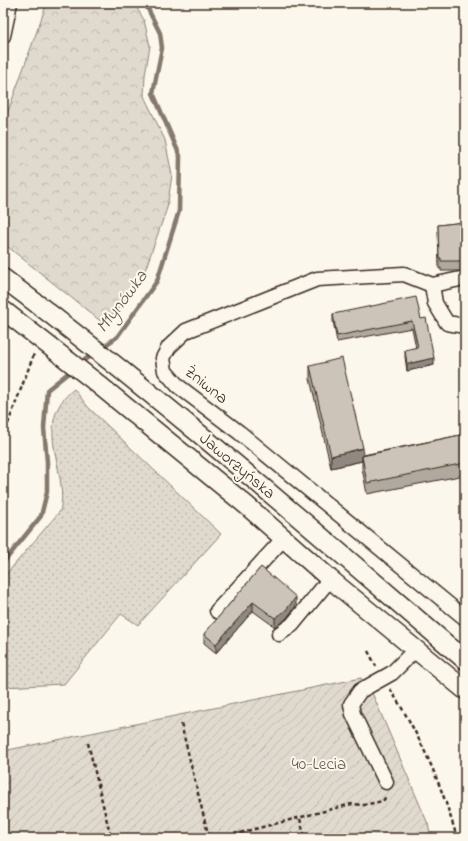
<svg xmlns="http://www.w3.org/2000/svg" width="468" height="841" viewBox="0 0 468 841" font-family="'Indie Flower',sans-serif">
<defs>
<pattern id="grass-dots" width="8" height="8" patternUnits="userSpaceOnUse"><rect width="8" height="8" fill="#dfd9ce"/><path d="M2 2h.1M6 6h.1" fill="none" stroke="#c0bab0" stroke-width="1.8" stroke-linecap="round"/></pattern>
<pattern id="forest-crowns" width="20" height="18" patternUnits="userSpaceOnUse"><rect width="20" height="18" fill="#dfd9ce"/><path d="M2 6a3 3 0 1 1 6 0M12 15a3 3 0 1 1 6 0" fill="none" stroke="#c0bab0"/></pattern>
<pattern id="garden-furrows" width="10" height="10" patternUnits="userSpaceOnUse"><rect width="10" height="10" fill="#dfd9ce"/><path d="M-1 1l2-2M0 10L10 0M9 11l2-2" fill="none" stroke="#c0bab0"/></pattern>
</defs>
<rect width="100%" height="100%" fill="#fbf7ec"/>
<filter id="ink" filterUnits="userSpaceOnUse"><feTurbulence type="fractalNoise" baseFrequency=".025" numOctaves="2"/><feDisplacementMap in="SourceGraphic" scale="8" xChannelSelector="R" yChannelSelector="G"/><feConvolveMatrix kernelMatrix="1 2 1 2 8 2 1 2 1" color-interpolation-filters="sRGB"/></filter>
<g filter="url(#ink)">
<path fill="url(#grass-dots)" stroke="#8d8276" d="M 74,389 L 88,407 L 221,534 L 138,625 L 121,614 L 64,684 L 3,687 L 7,629 L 3,619 L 3,578 L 60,511 C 70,471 30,424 74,389 Z"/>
<path fill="url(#forest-crowns)" stroke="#8d8276" d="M 47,3 L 134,3 L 144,20 L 150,46 L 145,75 L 144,96 L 165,140 L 172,175 L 167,208 L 143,276 L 121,306 L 103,323 L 3,243 L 3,119 L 7,114 Z"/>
<path fill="url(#garden-furrows)" stroke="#8d8276" d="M 361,678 L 373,695 L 428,824 L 431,838 L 4,838 L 3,751 Z"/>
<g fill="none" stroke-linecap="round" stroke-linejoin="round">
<g stroke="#85796d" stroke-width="4.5">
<path d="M 100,349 L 117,337 L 157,281 L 179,211 L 180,156 L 153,93 L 162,48 L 160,33 L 145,3"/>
<path d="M 79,364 L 94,353"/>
<path d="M 3,563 L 41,516 L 47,492 L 47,462 L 44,428 L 47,390 L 72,370"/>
</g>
<g stroke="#3b2a1e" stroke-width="17">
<g id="minor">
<path d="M 3,36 L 10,3"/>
<path d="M 465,278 L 432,285 L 404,274 L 317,279 L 186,331 L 169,347 L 163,358 L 165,371 L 178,386 L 240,433 L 465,618"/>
<path d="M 432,285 L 435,303 L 447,323 L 465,326"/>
<path d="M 217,611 L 284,538"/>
<path d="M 279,634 L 292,625 L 330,579"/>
<path d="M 386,782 L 353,714 L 351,704 L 360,691 L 392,673 L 416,649"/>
</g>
</g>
<g stroke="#3b2a1e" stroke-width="21">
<g id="major">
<path d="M 3,278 C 163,398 313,530 465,660"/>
<path d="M 3,310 L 93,380 L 246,505 L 330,579 L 465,690"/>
</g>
</g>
<g stroke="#3b2a1e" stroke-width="2.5" stroke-dasharray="4 3" stroke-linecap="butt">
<path d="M 3,437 L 34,354"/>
<path d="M 368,651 L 376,666"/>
<path d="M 390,689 C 420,735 442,785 457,838"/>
<path d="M 181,724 L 209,838"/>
<path d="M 88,743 L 111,838"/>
<path d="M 300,819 L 305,838"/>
<path d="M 220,838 L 352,804 L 364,805 L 383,801 L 387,795"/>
</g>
<use href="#minor" stroke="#fbf7ec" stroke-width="14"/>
<use href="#major" stroke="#fbf7ec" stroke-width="18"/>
</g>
<g fill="#afa99f" stroke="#3b2a1e">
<path d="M 465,222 L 465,271 L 441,271 L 441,268 L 439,269 L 438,225 Z"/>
<path d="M 333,314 L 421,319 L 434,365 L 407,371 L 405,357 L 405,350 L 416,348 L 412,328 L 337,342 L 333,321 Z"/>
<path d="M 310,366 L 363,455 L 465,434 L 465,475 L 367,494 L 362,468 L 362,461 L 331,468 L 310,379 Z"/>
<path d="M 261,567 L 296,606 L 286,619 L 275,627 L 253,611 L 216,653 L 204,643 L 204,634 Z"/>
</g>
<g fill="#8f8982" stroke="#3b2a1e">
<path d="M 434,358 L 434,365 L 407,371 L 407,364 Z"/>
<path d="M 363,448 L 363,461 L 362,456 L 362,461 L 331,468 L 331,456 Z"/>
<path d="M 296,597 L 296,606 L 286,619 L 275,627 L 275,618 Z"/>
<path d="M 253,602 L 253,611 L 216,653 L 216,644 Z"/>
</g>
<g fill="#ccc4b9" stroke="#3b2a1e">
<path d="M 465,222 L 465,261 L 441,261 L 441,258 L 439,258 L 438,225 Z"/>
<path d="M 416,297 L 421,319 L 426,318 L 434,358 L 407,364 L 405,350 L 418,347 L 412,321 L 337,336 L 333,314 Z"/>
<path d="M 342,358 L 363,448 L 331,456 L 310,366 Z"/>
<path d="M 465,434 L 465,463 L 367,483 L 362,456 Z"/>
<path d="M 261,567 L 296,597 L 286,610 L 275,618 L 253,602 L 216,644 L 204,634 Z"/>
</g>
</g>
<g text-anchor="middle" stroke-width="4" stroke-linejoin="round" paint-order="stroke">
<g font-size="17" fill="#3b2a1e" stroke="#fbf7ec">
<text transform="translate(207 384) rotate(39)" y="6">Żniwna</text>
<text transform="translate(238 465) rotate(40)" y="6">Jaworzyńska</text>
</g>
<g font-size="17" fill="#64564a" stroke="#fbf7ec">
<text x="319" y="769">40-Lecia</text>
</g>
<g font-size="18" font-style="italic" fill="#605246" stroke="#fbf7ec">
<text transform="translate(121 301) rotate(-53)" y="6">Młynówka</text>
</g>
</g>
<rect width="468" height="841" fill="none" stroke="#fbf7ec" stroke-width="16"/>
<rect x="8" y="8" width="452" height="825" fill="none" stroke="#3b2a1e" stroke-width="1.5" filter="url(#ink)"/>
</svg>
